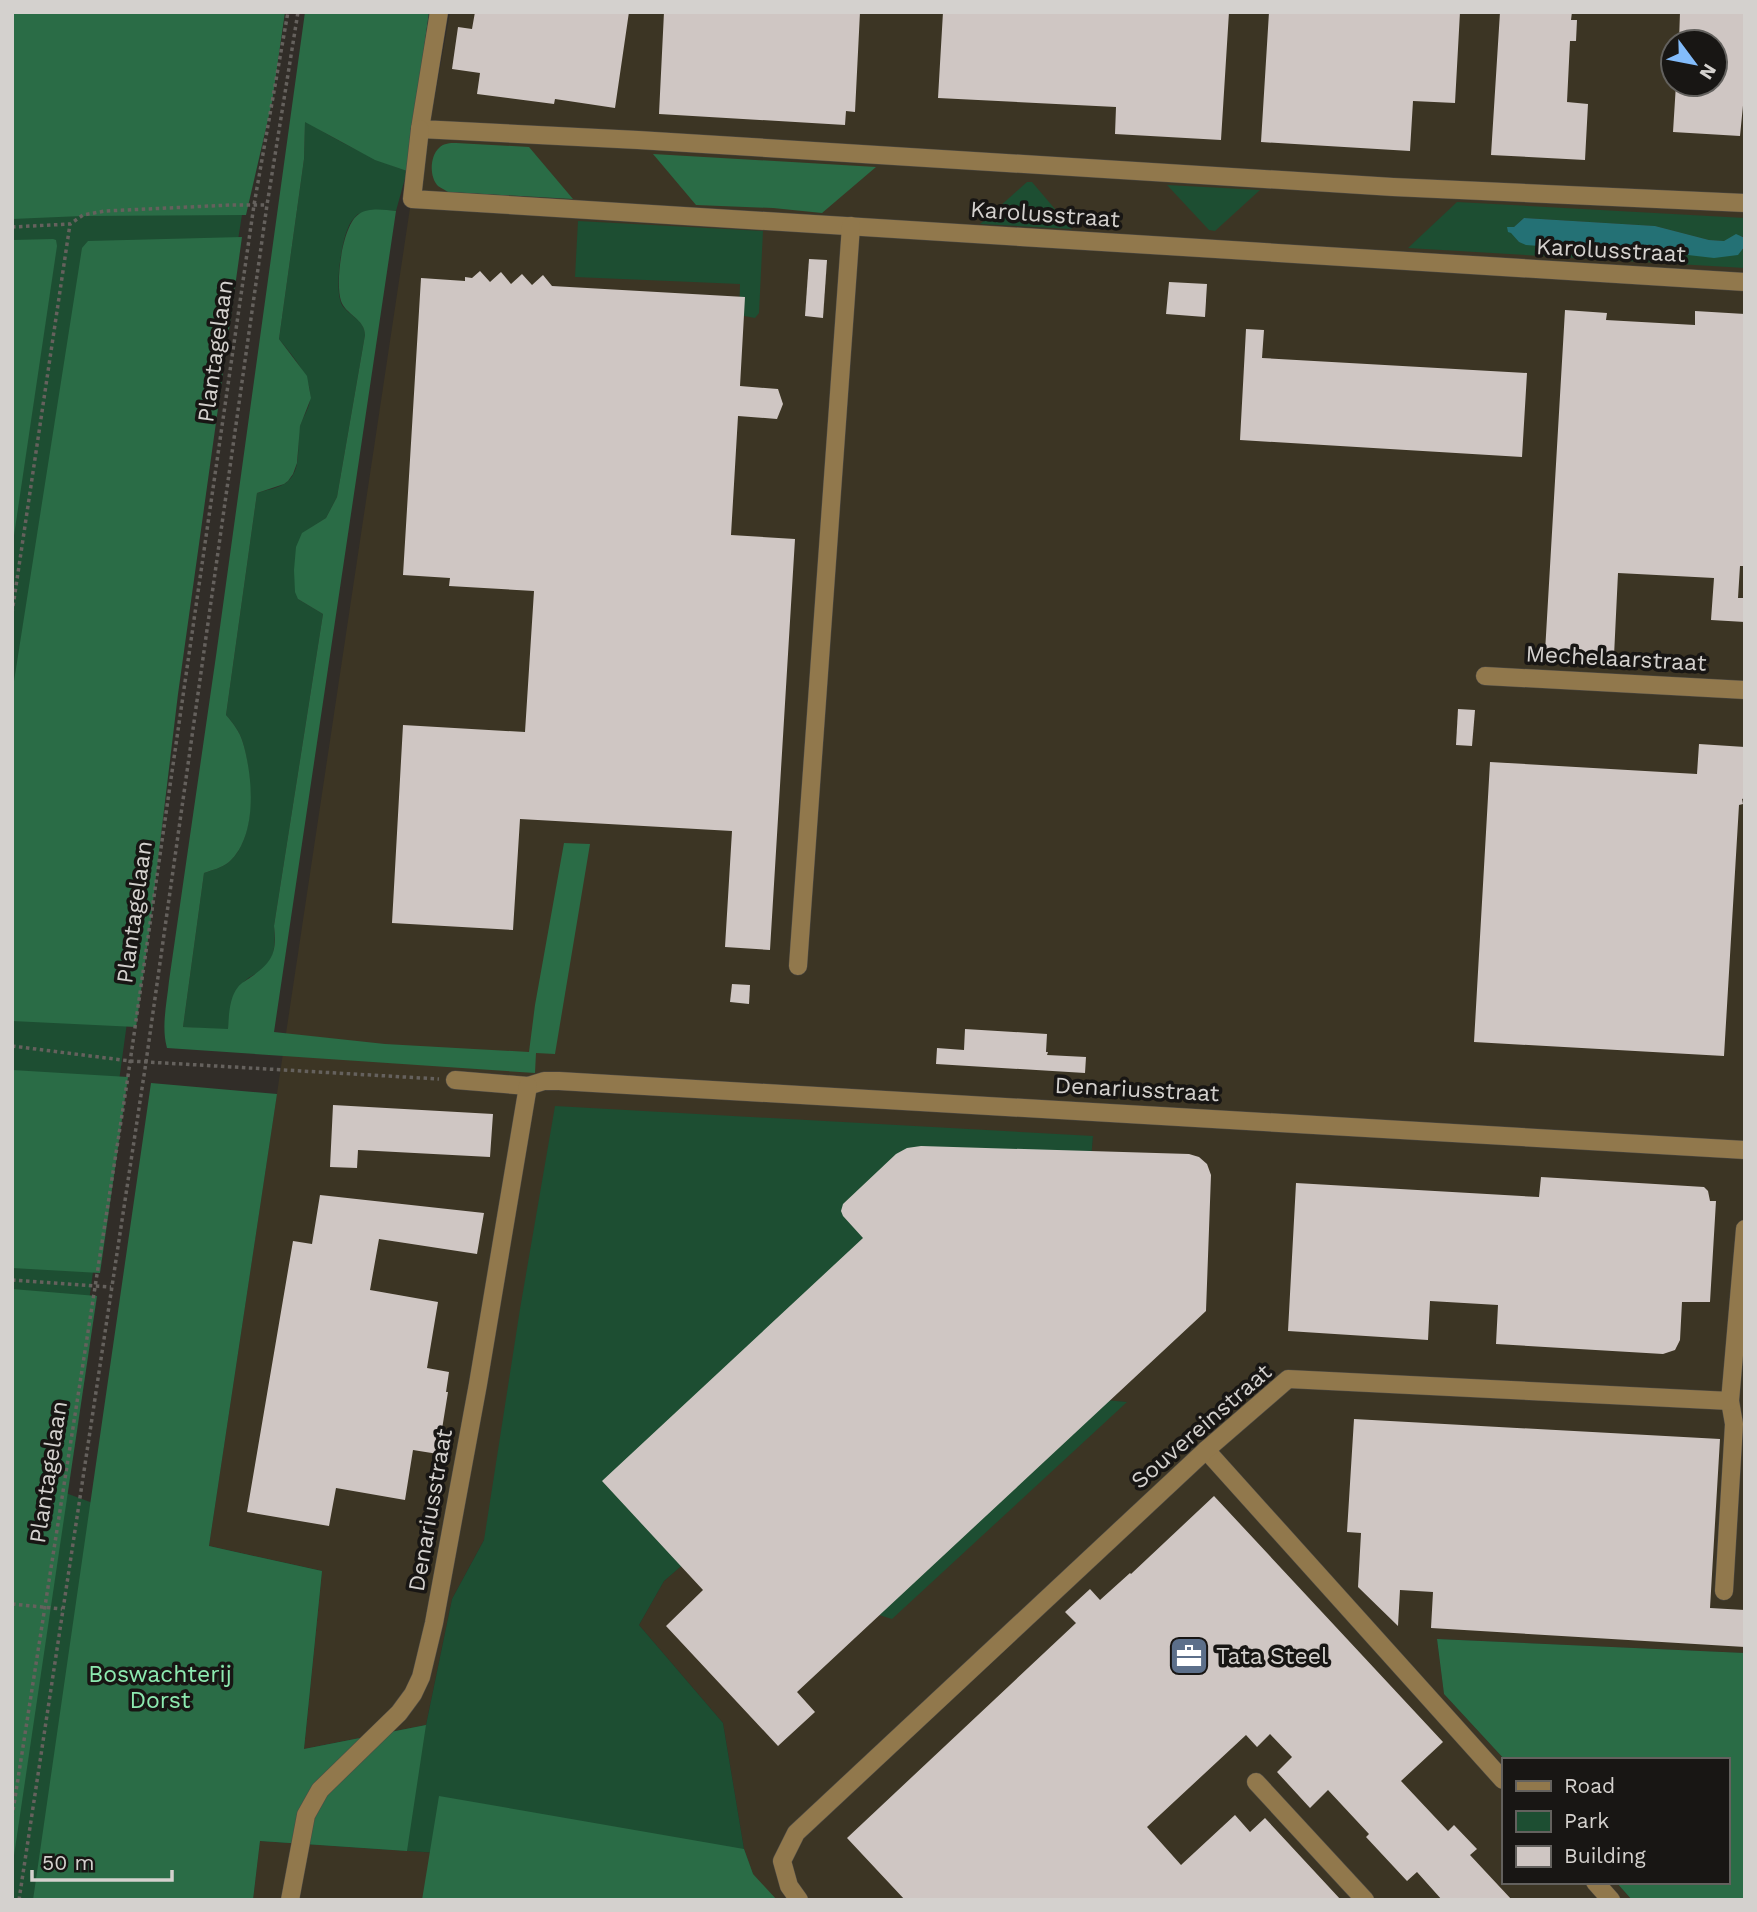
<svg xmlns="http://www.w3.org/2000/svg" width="1757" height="1912" viewBox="0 0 1757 1912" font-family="'Work Sans',sans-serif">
<rect width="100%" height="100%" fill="#312d28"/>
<path fill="#3c3524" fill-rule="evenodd" d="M 450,12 L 1745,12 L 1745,1653 L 1437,1639 L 1444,1694 L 1505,1760 L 1503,1760 L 1503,1882 L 1616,1882 L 1632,1900 L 253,1900 L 260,1841 L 752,1874 L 744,1849 L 723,1723 L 639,1625 L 664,1581 L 708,1542 L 1126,1402 L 1070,1397 L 1093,1136 L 484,1540 L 452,1599 L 426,1725 L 304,1749 L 322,1571 L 209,1546 L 413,188 L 428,135 ZM 1673,42 L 1715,42 L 1715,84 L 1673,84 Z"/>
<g fill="#1d4e32">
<path d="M 12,12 L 274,12 L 206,443 L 63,1492 L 209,1546 L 322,1571 L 304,1749 L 426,1725 L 452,1599 L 484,1540 L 520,1309 L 555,1106 L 1093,1136 L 1071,1397 L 1127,1402 L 892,1619 L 777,1583 L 708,1543 L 664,1581 L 639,1625 L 723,1723 L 744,1849 L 753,1874 L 260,1841 L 239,1900 L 12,1900 Z"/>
<path d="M 305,121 C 338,141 370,158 407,171 L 396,211 L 385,210 L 358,214 C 354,218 350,222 348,228 C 341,244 334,290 342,305 C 349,316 365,320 365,335 L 337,497 L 326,518 L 306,531 L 298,599 L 323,614 L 274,926 C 275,941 276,958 264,969 C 258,973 250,976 245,981 C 235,991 229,1016 228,1030 L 183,1027 L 204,873 C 212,870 222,868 229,862 C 258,836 252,776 243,743 C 240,732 233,723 226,715 L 257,493 C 266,490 280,488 287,482 C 302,470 297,446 299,430 C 301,419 309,410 310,400 C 313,378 291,354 279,339 L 304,159 Z"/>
<path d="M 1027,182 L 1032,182 L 1072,229 L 980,224 Z"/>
<path d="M 1167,185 L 1260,190 L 1215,231 L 1209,230 Z"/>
<path d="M 1457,202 L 1745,218 L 1745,238 L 1742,236 L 1724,241 L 1709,240 L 1655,226 L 1524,218 L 1514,227 L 1508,227 L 1519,242 L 1566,248 L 1588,246 L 1636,250 L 1646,249 L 1660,249 L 1679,254 L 1743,250 L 1745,246 L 1745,268 L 1408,248 Z"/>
<path d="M 578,221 L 763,231 L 759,313 L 755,318 L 739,315 L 740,284 L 575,277 Z"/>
</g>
<g fill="#2a6c46">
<path d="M 12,12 L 285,12 L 272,102 L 246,215 L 82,216 L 12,219 Z"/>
<path d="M 305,12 L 429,12 L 407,171 L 375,160 L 305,122 L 304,159 L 279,339 L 307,376 L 311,398 L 300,426 L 297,463 L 293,474 L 288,481 L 284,484 L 257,493 L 226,715 C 233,723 240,732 243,743 C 253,777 258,836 229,862 C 222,868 212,870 204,873 L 183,1027 L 228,1029 C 229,1016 229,998 238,987 C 241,983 247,980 251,977 C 273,962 277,952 274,926 L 323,614 L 298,599 L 295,592 L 294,570 L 296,547 L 302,533 L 326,518 L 337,497 L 365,335 C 365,319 346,315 341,301 C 335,283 342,225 359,214 C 369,207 385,210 396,211 L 274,1032 L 385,1044 L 529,1052 L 535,1005 L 564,843 L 590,844 L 555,1054 L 536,1053 L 535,1073 L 167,1048 C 161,1027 167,1002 169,981 L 216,656 Z"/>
<path d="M 456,143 L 529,147 L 573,199 L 448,192 C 445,190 441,188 438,186 C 429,177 430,156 439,148 C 444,143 450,143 456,143 Z"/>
<path d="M 653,154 L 876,167 L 822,213 L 773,208 L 696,205 Z"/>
<path d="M 242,237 L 178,694 L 151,918 L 136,1027 L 12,1021 L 12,694 L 82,248 L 88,241 Z"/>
<path d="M 53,239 L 56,240 L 57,246 L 12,549 L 12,240 Z"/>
<path d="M 12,1070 L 128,1077 L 100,1273 L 12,1268 Z"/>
<path d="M 151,1083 L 277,1094 L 209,1546 L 322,1571 L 304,1749 L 426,1725 L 407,1851 L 260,1841 L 253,1900 L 33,1900 Z"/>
<path d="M 12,1289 L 97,1296 L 12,1869 Z"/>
<path d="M 1437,1639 L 1745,1653 L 1745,1900 L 1632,1900 L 1616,1882 L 1727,1882 L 1727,1760 L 1505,1760 L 1444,1694 Z"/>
<path d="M 439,1796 L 744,1849 L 753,1874 L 777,1900 L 422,1900 Z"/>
</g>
<path fill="#247175" d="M 1524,218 L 1655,226 L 1709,240 L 1724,241 L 1736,234 L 1745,238 L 1745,246 L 1738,255 L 1714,258 L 1679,254 L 1660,249 L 1646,249 L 1636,250 L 1588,246 L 1566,248 L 1526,245 L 1519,242 L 1511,233 L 1508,232 L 1507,227 L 1514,227 Z"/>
<g fill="#cfc6c3">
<path d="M 475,12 L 629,12 L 615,108 L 555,99 L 554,104 L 477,94 L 480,73 L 452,69 L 458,27 L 472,29 Z"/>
<path d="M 664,12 L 860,12 L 855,112 L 846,111 L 845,125 L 659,114 Z"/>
<path d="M 943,12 L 1229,12 L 1221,140 L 1115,134 L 1116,107 L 938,98 Z"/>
<path d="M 1269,12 L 1460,12 L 1455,103 L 1413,101 L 1410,151 L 1261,142 Z"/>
<path d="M 1500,12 L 1572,12 L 1571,20 L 1577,20 L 1576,41 L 1570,41 L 1567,102 L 1588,104 L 1585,160 L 1491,155 Z"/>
<path d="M 1680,12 L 1745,12 L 1745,85 L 1740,136 L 1673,132 L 1676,84 L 1715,84 L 1715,42 L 1679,42 Z"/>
<path d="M 809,259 L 827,260 L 823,318 L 805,316 Z"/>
<path d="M 480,271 L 490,282 L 501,272 L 511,284 L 522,274 L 532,285 L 543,275 L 552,286 L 745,297 L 740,386 L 778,389 L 783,404 L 777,419 L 738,416 L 731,535 L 795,539 L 770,950 L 725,947 L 732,831 L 520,819 L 513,930 L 392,923 L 403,725 L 525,732 L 534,591 L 449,586 L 450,578 L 403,575 L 421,278 L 465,281 L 465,277 L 472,278 Z"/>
<path d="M 1169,282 L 1207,284 L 1205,317 L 1166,314 Z"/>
<path d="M 1565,310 L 1607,313 L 1606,320 L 1695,325 L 1695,311 L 1745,314 L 1745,566 L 1740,566 L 1738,598 L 1745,598 L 1745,622 L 1711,620 L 1714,578 L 1618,573 L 1614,656 L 1545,652 Z"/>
<path d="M 1246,329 L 1264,330 L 1262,358 L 1527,373 L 1522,457 L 1240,440 Z"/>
<path d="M 1458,709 L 1475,710 L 1472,746 L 1456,745 Z"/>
<path d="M 1699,744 L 1745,747 L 1743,777 L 1745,798 L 1742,799 L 1743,804 L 1739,805 L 1724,1056 L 1474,1042 L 1490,762 L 1697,774 Z"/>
<path d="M 732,984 L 750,985 L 749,1004 L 730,1002 Z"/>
<path d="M 965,1029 L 1047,1034 L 1046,1052 L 1048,1052 L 1047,1055 L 1086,1057 L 1085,1073 L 936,1064 L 937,1048 L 964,1050 Z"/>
<path d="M 333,1105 L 493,1114 L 490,1157 L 358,1150 L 357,1168 L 330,1167 Z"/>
<path d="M 921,1146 L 1189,1154 L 1199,1157 L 1207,1164 L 1211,1175 L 1206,1311 L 797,1692 L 815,1712 L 778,1746 L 666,1626 L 703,1590 L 602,1481 L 863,1238 L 843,1216 L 841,1211 L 843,1204 L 896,1154 L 907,1148 Z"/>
<path d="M 1541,1177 L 1704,1187 L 1708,1191 L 1710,1201 L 1716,1201 L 1710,1302 L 1682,1302 L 1680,1340 L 1675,1350 L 1663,1354 L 1496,1344 L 1498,1305 L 1430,1301 L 1428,1340 L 1288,1331 L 1296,1183 L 1539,1197 Z"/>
<path d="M 320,1195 L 484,1213 L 477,1254 L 379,1239 L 370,1290 L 438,1302 L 427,1368 L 449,1372 L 446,1392 L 448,1392 L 438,1454 L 413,1450 L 405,1500 L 336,1488 L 329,1526 L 247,1512 L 293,1241 L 312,1244 Z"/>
<path d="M 1354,1419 L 1720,1439 L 1710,1608 L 1745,1610 L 1745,1647 L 1431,1628 L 1433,1592 L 1400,1590 L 1398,1626 L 1358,1587 L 1361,1533 L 1347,1532 Z"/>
<path d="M 1214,1496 L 1443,1742 L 1401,1781 L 1448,1831 L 1454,1825 L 1477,1849 L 1470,1855 L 1512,1900 L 1442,1900 L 1417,1872 L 1407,1881 L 1366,1837 L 1369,1834 L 1328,1790 L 1310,1808 L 1277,1772 L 1292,1757 L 1270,1734 L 1257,1747 L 1246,1735 L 1147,1827 L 1181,1865 L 1235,1815 L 1250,1832 L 1265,1818 L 1341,1900 L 905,1900 L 847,1838 L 1076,1623 L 1065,1612 L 1090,1589 L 1100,1600 L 1130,1573 L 1131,1574 Z"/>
</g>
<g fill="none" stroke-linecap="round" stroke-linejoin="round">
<g stroke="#4e4b46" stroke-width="19">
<g id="minor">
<path d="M 439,12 L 420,129 L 638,140 L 1393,187 L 1745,203"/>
<path d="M 420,129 L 412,199 L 1745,282"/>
<path d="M 1485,676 L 1745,690"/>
<path d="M 798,966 L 851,226"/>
<path d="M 455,1080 L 528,1086 L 544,1081 L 559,1081 L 1745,1150"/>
<path d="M 1206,1450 L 1503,1780"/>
<path d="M 1724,1591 L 1734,1424 L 1730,1401"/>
<path d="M 1256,1782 L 1365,1900"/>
<path d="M 1595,1882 L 1611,1900"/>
<path d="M 290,1900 L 306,1815 L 320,1790 L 399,1713 L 413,1694 L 421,1677 L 434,1623 L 478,1384 L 528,1086"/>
<path d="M 799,1900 L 789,1886 L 782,1861 L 796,1833 L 1206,1450 L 1288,1379 L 1730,1401 L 1745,1229"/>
</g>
</g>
<g stroke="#65615d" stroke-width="3.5" stroke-dasharray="3.5 3.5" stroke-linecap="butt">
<path d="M 12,227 L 70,224 L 83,215 L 105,211 L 231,205 L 267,205"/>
<path d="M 12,613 L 70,224"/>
<path d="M 12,1046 L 130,1061 L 439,1079"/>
<path d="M 12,1280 L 111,1287"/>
<path d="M 12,1604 L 62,1609"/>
<path d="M 12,1817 L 127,1083 L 254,205 L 288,12"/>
<path d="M 19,1900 L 146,1062 L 267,205 L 298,12"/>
</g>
<use href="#minor" stroke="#91784c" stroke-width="18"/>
</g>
<defs>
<g id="office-square" transform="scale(2.0125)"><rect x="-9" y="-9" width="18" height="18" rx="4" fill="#5c6f8a" stroke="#181614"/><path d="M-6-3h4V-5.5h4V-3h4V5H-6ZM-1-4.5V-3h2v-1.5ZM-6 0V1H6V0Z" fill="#fff"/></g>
</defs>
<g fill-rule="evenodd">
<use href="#office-square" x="1189" y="1656"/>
</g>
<g text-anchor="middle" stroke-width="7" stroke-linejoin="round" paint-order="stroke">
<g font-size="23" fill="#d4d1ce" stroke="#181614">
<text transform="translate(1045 214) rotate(4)" y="8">Karolusstraat</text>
<text transform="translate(1611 250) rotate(3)" y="8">Karolusstraat</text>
<text transform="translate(215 351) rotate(-82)" y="8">Plantagelaan</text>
<text transform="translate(1616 658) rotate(3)" y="8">Mechelaarstraat</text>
<text transform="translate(134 912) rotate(-82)" y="8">Plantagelaan</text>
<text transform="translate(1137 1089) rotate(3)" y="8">Denariusstraat</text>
<text transform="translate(1201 1426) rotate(-41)" y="8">Souvereinstraat</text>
<text transform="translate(48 1472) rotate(-81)" y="8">Plantagelaan</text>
<text transform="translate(430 1510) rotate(-80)" y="8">Denariusstraat</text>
</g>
<g font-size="23" fill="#d4d1ce" stroke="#181614" text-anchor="start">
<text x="1216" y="1664">Tata Steel</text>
</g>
<g font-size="23" fill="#8deab0" stroke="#181614">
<text x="160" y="1682">Boswachterij<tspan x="160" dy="26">Dorst</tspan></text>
</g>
</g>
<rect width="1757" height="1912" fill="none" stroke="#d4d1ce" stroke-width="28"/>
<rect x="1502" y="1758" width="228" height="126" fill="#181614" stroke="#63615e" stroke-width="2"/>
<rect x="1516" y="1781" width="35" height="10" fill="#91784c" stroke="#63615e" stroke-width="2"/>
<text x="1564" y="1793" font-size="21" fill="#d4d1ce">Road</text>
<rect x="1516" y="1811" width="35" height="21" fill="#1d4e32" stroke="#63615e" stroke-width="2"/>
<text x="1564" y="1828" font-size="21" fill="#d4d1ce">Park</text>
<rect x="1516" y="1846" width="35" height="21" fill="#cfc6c3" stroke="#63615e" stroke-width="2"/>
<text x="1564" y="1863" font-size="21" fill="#d4d1ce">Building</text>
<g transform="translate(1694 63) rotate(122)"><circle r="33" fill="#181614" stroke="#63615e" stroke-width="2"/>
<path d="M0-5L12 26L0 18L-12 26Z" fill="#83bcfb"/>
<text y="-10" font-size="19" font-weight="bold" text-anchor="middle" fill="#d4d1ce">N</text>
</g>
<path d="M32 1870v10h140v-10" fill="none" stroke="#d4d1ce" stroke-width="3.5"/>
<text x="42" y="1870" font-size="21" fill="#d4d1ce" stroke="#181614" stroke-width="5" paint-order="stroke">50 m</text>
</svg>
